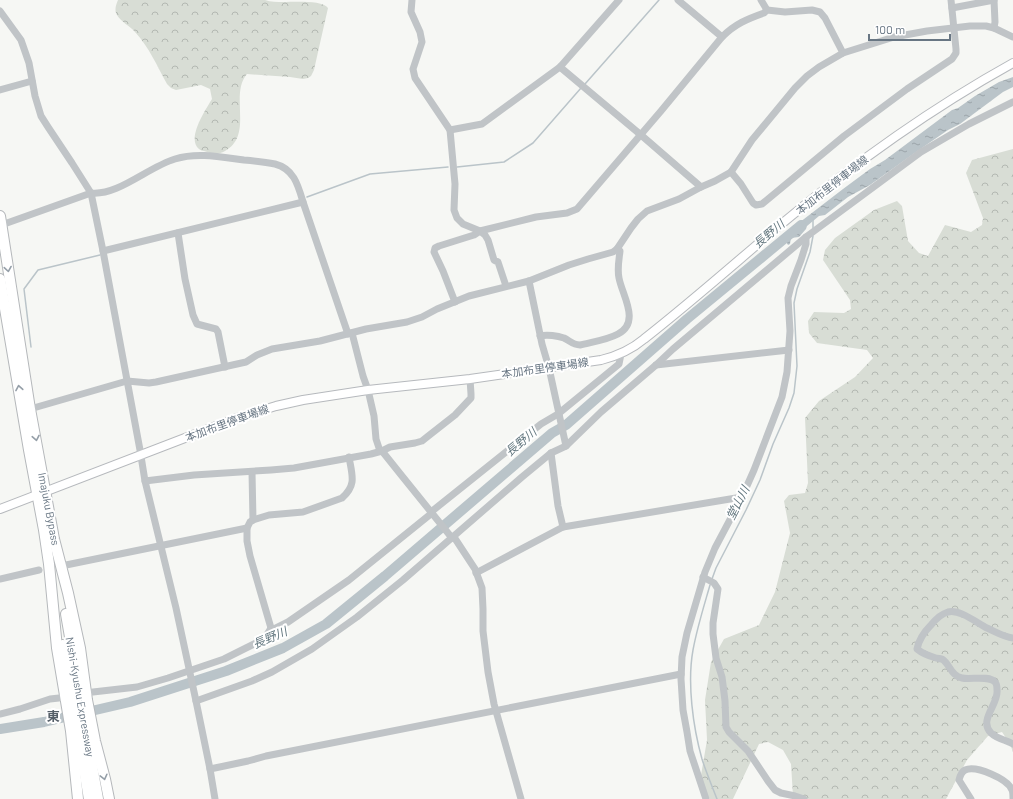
<svg xmlns="http://www.w3.org/2000/svg" width="1013" height="799" viewBox="0 0 1013 799" font-family="Barlow,'Noto Sans JP',sans-serif">
<defs>
<pattern id="forest-crowns" width="20" height="18" patternUnits="userSpaceOnUse"><rect width="20" height="18" fill="#d8ddd5"/><path d="M2 6a3 3 0 1 1 6 0M12 15a3 3 0 1 1 6 0" fill="none" stroke="#b3b8b2"/></pattern>
<pattern id="water-ripples" width="26" height="14" patternUnits="userSpaceOnUse"><rect width="26" height="14" fill="#bac4c9"/><path d="M2 4q2-2 4 0t4 0M15 11q2-2 4 0t4 0" fill="none" stroke="#9ba4a9"/></pattern>
</defs>
<rect width="100%" height="100%" fill="#f6f7f4"/>
<g fill="url(#forest-crowns)">
<path d="M 118,0 L 265,0 C 271,2 277,2 283,2 C 294,2 323,0 328,8 L 318,52 L 314,70 L 311,76 L 308,78 L 303,79 L 290,77 L 247,74 C 229,95 254,135 225,151 C 218,155 212,154 204,151 C 203,151 200,150 199,149 C 186,139 206,109 212,99 L 210,89 L 201,85 L 176,90 L 171,88 L 167,84 C 157,66 149,47 135,32 C 130,26 121,22 117,15 C 114,10 116,5 118,0 Z"/>
<path d="M 1013,149 L 1013,752 L 1010,744 L 1002,732 L 988,736 L 967,760 L 946,799 L 795,799 L 793,796 L 791,764 L 783,750 L 768,742 L 759,744 L 733,799 L 710,799 L 699,787 L 707,740 L 705,700 L 711,662 L 724,639 L 759,625 L 775,592 L 790,533 L 784,501 L 789,495 L 805,493 L 808,483 L 805,418 L 819,401 L 855,377 L 873,358 L 867,350 L 817,343 L 809,333 L 808,321 L 814,312 L 844,313 L 851,309 L 850,300 L 823,260 L 825,250 L 835,238 L 874,210 L 897,201 L 902,206 L 908,241 L 919,253 L 928,256 L 945,225 L 971,232 L 982,225 L 983,218 L 966,173 L 972,160 Z"/>
</g>
<path fill="url(#water-ripples)" d="M 1013,77 L 1013,87 L 1003,92 L 960,124 L 948,130 L 916,152 L 870,185 L 848,197 L 825,215 L 819,216 L 807,226 L 806,229 L 799,237 L 791,238 L 790,244 L 788,245 L 785,240 L 791,236 L 791,229 L 843,189 L 870,169 L 885,160 L 952,110 L 958,108 L 975,96 L 999,82 Z"/>
<g fill="none" stroke-linecap="round" stroke-linejoin="round">
<g stroke="#bac4c9" stroke-width="1.5">
<path d="M 585,84 L 659,0"/>
<path d="M 457,167 L 504,162 L 533,143 L 581,88"/>
<path d="M 307,197 L 370,174 L 448,167"/>
<path d="M 813,228 L 813,220"/>
<path d="M 31,347 L 24,289 L 38,270 L 100,255"/>
<path d="M 712,579 L 716,568 L 746,510 L 760,480 L 773,444 L 789,408 L 794,393 L 797,366 L 794,303 L 797,289 L 810,252 L 813,236"/>
<path d="M 710,585 C 704,606 697,628 693,650 C 687,683 693,727 702,759 C 706,772 712,786 717,799"/>
</g>
<path stroke="#bac4c9" stroke-width="10" d="M 0,729 L 44,722 L 130,702 L 226,671 L 283,648 L 326,624 L 385,576 L 552,433 L 566,425 L 687,319 L 801,225"/>
<g stroke="#b6b9bd" stroke-width="10">
<path id="major" d="M 0,509 L 237,418 L 276,406 L 303,400 L 368,390 L 470,379 L 601,360 C 617,356 631,350 644,339 C 690,303 734,264 779,226 C 852,165 930,109 1013,63"/>
</g>
<g stroke="#b5b8bb" stroke-width="12">
<g id="highway">
<path d="M 0,216 L 30,409 L 54,539 L 68,593 L 80,648 L 87,700 L 95,741 L 105,779 L 109,799"/>
<path d="M 0,279 L 29,450 L 44,530 L 49,564 L 57,648 L 71,731 L 78,799"/>
<path d="M 66,614 L 79,689"/>
<path d="M 63,645 L 70,684 L 89,799"/>
<path d="M 86,733 L 98,799"/>
</g>
</g>
<g stroke="#c0c4c7" stroke-width="7">
<path d="M 412,0 L 411,12 L 420,32 L 422,42 L 413,69 L 415,78 L 450,130 L 455,184 L 454,210 L 457,218 L 463,224 L 480,231 L 485,235 L 488,240 L 494,260 L 498,262 L 506,286"/>
<path d="M 678,0 L 722,37"/>
<path d="M 761,0 L 767,10"/>
<path d="M 952,8 L 994,0"/>
<path d="M 0,11 L 21,40 L 29,63 L 35,96 L 41,116 L 48,127 L 72,163 L 91,193 L 103,251 L 140,450 L 145,481 L 176,608 L 196,701 L 210,769 L 215,799"/>
<path d="M 994,28 L 995,22 L 994,0"/>
<path d="M 560,67 L 641,135 L 701,187"/>
<path d="M 0,90 L 32,81"/>
<path d="M 450,130 L 482,124 L 560,67 L 619,0"/>
<path d="M 731,172 L 741,184 L 753,203 L 756,205 L 762,204 L 844,136 L 907,89 L 952,59 L 956,53 L 956,49 L 951,0"/>
<path d="M 0,224 L 7,223 L 91,193 C 118,196 148,167 175,159 C 197,152 221,157 244,160 C 255,161 265,162 275,164 C 294,169 298,185 303,202 L 348,334"/>
<path d="M 178,233 L 185,279 L 193,315 L 197,324 L 216,329 L 218,332 L 225,367"/>
<path d="M 103,251 L 303,202"/>
<path d="M 529,281 L 542,344 L 549,368 L 566,446"/>
<path d="M 455,302 L 443,271 L 434,252 L 435,248 L 439,246 L 474,235 L 480,231 L 536,217 L 567,213 L 577,209 L 661,111 L 722,37 C 735,24 747,19 764,13 L 767,10 L 785,12 L 812,10 L 820,12 L 825,18 L 843,53"/>
<path d="M 352,333 L 363,376 L 368,390 L 374,416 L 376,439 L 380,451"/>
<path d="M 540,336 C 547,334 558,336 564,338 C 570,341 573,345 580,345 C 592,342 607,340 618,334 C 641,322 622,295 619,278 C 617,269 619,260 620,251 L 617,249"/>
<path d="M 656,365 L 789,350"/>
<path d="M 30,409 L 127,381 L 149,383 L 156,382 L 246,362 L 257,355 L 272,349 L 320,341 L 366,329 L 407,322 L 422,317 L 437,309 L 469,296 L 529,281 L 569,265 L 588,259 L 613,252 L 617,249 L 631,228 L 638,219 L 647,211 L 679,199 L 701,187 L 715,181 L 731,172 L 752,140 L 795,88 L 807,76 L 819,67 L 843,53 L 894,37 L 927,31 L 970,26 L 986,26 L 994,28 L 1013,37"/>
<path d="M 382,451 L 402,476 L 452,538"/>
<path d="M 551,453 L 558,506 L 563,527"/>
<path d="M 252,472 L 253,520"/>
<path d="M 145,481 L 194,475 L 271,470 L 294,468 L 371,454 L 382,451 L 390,447 L 415,443 L 422,441 L 427,437 L 455,415 L 471,398 L 471,394 L 470,379"/>
<path d="M 431,512 L 541,424 L 558,414 L 619,364 L 621,354"/>
<path d="M 454,537 L 475,569 L 482,588 L 483,609 L 483,631 L 488,672 L 494,704 L 521,799"/>
<path d="M 66,565 L 247,528"/>
<path d="M 476,573 L 563,527 L 742,497"/>
<path d="M 703,577 L 714,583 L 718,589 L 713,623 L 713,634 L 716,658 L 722,677 L 725,701 L 726,727 L 729,732 L 748,751 L 768,781 L 775,790 L 781,793 L 795,796 L 804,799"/>
<path d="M 0,579 L 39,570"/>
<path d="M 271,628 L 250,556 L 247,541 L 247,528 L 250,522 L 253,520 L 269,515 L 303,512 L 342,498 C 357,485 352,475 349,457"/>
<path d="M 271,628 L 272,630 L 288,622 L 349,580 L 432,513"/>
<path d="M 1013,638 C 1004,637 996,632 987,628 C 977,623 960,609 948,612 C 941,614 935,620 931,625 C 924,632 919,639 917,649 C 923,654 929,656 936,658 C 937,658 941,659 942,659 C 950,664 951,676 962,678 C 970,680 989,675 995,682 C 997,684 997,688 997,690 C 999,704 978,720 991,733 C 997,739 1006,740 1013,744"/>
<path d="M 93,692 L 137,687 L 168,678 L 224,659 L 260,641 L 266,636 L 271,628"/>
<path d="M 196,701 L 252,681 L 272,672 L 312,649 L 357,617 L 403,580 L 522,477 L 551,453 L 566,446 L 601,412 L 656,365 L 673,349 L 806,237 L 921,152 L 969,124 L 1013,102"/>
<path d="M 0,714 L 20,709 L 50,699 L 59,698"/>
<path d="M 210,769 L 248,761 L 266,756 C 404,729 542,701 681,674"/>
<path d="M 706,799 L 690,751 L 687,732 L 683,710 L 681,679 L 682,657 L 687,633 L 705,572 L 715,548 L 742,497 L 754,470 L 782,397 L 787,372 L 790,331 L 788,298 L 791,286 L 801,260 L 806,244 L 806,237"/>
<path d="M 971,799 L 959,780 C 960,776 961,772 965,770 C 976,765 1008,779 1012,790 C 1013,792 1013,796 1013,799"/>
</g>
<use href="#major" stroke="#fff" stroke-width="8"/>
<use href="#highway" stroke="#fff" stroke-width="10"/>
</g>
<defs><path id="oneway-chevron" d="M-2-3.5L2.5 0L-2 3.5" fill="none" stroke-width="1.6" stroke-linecap="round" stroke-linejoin="round"/></defs>
<g stroke="#959fa8">
<use href="#oneway-chevron" transform="translate(8 269) rotate(81)"/>
<use href="#oneway-chevron" transform="translate(19 388) rotate(-100)"/>
<use href="#oneway-chevron" transform="translate(36 438) rotate(79)"/>
<use href="#oneway-chevron" transform="translate(104 777) rotate(76)"/>
</g>
<g text-anchor="middle" stroke-width="4" stroke-linejoin="round" paint-order="stroke">
<g font-size="11" fill="#687683" stroke="#fff">
<text transform="translate(832 185) rotate(-38)" y="4">本加布里停車場線</text>
<text transform="translate(545 368) rotate(-8)" y="4">本加布里停車場線</text>
<text transform="translate(227 423) rotate(-20)" y="4">本加布里停車場線</text>
<text transform="translate(49 509) rotate(79)" y="4">Imajuku Bypass</text>
<text transform="translate(80 697) rotate(80)" y="4">Nishi-Kyushu Expressway</text>
</g>
<g font-size="12" font-style="italic" fill="#63777f" stroke="#fff">
<text transform="translate(769 234) rotate(-40)" y="4">長野川</text>
<text transform="translate(521 442) rotate(-40)" y="4">長野川</text>
<text transform="translate(738 503) rotate(-63)" y="4">堂山川</text>
<text transform="translate(270 638) rotate(-23)" y="4">長野川</text>
</g>
<g font-size="13" font-weight="bold" fill="#555f68" stroke="#fff">
<text x="53" y="721">東</text>
</g>
</g>
<path d="M869 34v6h81v-6" fill="none" stroke="#687683" stroke-width="2"/>
<text x="875" y="34" font-size="12" fill="#687683" stroke="#ffffff" stroke-width="3" paint-order="stroke">100 m</text>
</svg>
